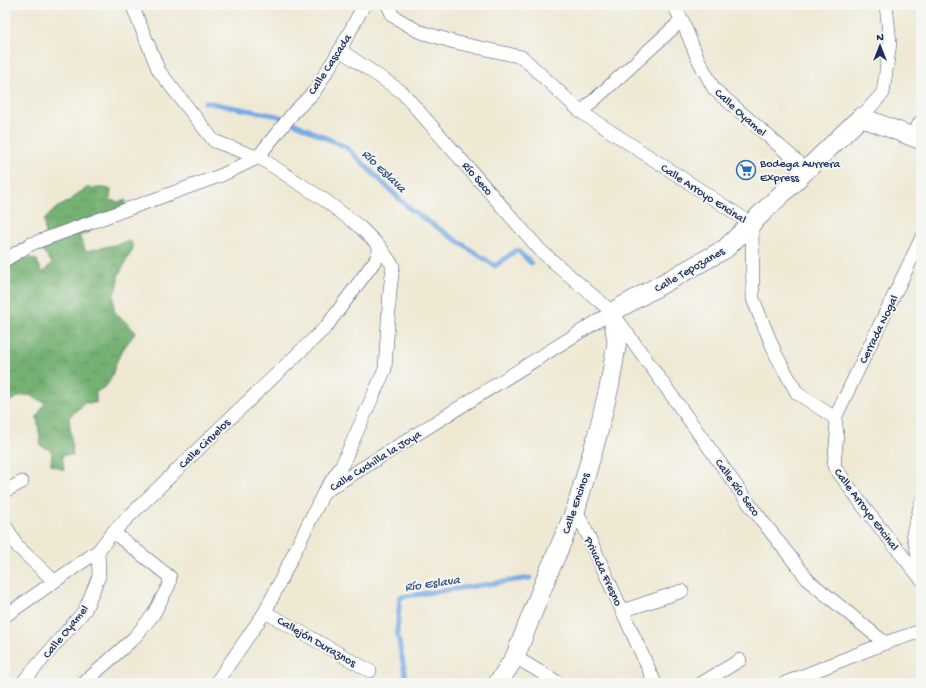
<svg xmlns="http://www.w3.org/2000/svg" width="926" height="688" viewBox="0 0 926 688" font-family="'Gochi Hand',sans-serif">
<defs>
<pattern id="forest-crowns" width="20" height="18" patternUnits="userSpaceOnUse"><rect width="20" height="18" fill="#74b172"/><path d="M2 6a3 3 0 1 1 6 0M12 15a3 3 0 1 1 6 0" fill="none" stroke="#5e9061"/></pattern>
</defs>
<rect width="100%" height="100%" fill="#f6f6f2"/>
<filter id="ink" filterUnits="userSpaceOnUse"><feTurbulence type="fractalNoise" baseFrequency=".025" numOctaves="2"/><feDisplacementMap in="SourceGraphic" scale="8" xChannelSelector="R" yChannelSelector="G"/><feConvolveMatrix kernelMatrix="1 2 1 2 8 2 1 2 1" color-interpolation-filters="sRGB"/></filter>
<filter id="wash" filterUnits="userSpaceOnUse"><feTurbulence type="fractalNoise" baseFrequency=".012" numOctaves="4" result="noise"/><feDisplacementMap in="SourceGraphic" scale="16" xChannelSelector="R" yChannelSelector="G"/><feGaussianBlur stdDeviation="0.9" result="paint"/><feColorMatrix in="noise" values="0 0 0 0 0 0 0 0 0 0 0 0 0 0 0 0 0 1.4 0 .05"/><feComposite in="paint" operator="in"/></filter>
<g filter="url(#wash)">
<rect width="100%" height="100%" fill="#efe9d4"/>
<path fill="url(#forest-crowns)" stroke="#487068" d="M 87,188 L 105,188 L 111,190 L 110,200 L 118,202 L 126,200 L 125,208 L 96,219 L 90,232 L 79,236 L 86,251 L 131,241 L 133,249 L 118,276 L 118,286 L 114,293 L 114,311 L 136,332 C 130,341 122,349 118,359 C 110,375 115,383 96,392 L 96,403 L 85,403 L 69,417 L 73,455 L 62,455 L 64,470 L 51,465 L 52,451 L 41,446 L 37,416 L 45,403 L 29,395 L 20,396 L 5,404 L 5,253 L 37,260 L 42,273 L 52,263 L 37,244 L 45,234 L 44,220 L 56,208 L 70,201 L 77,194 Z"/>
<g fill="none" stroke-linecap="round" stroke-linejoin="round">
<g stroke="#78aae4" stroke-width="5">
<path d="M 205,102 L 278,116 L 346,147 L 411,210 L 495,266 L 517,250 L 531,263"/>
<path d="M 409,683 L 406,678 L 397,631 L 400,597 L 530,578"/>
</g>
</g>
</g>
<g filter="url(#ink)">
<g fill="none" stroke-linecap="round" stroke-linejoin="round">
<g stroke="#3b4b70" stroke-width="14">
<g id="street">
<path d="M 132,5 L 159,71 L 214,141 L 262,159 L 326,201 L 360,227 L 380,247 L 393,266 L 390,290 L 385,369 L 342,465 L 324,492 L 265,612 L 216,683"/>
<path d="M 388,5 L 393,16 L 418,31 L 454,42 L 522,57 L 581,112 L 752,224 L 753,299 L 776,355 L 797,393 L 835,418"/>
<path d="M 673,5 L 682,20 L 697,57 L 714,89 L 806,169"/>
<path d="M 340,50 L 402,92 L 541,251 L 612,312 L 750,505 L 809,581 L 885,643"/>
<path d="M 581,112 L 682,20"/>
<path d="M 861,117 L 883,93 L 890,43 L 886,5"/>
<path d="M 911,137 L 921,121"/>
<path d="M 5,260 L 31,244 L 222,175 L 257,158 L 294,112 L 314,92 L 340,50 L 364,5"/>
<path d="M 835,418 L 921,239"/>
<path d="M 835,418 L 837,434 L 834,466 L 866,510 L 921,579"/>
<path d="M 329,489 L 612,312"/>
<path d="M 5,491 L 22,482"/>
<path d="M 921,503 L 913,533 L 921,570"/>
<path d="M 576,509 L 655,683"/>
<path d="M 5,525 L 18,547 L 54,581"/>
<path d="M 622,611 L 682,591"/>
<path d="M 265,612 L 370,671"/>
<path d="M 5,616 L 98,551 L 113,532 L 222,426 L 326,327 L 377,258 L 380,247"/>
<path d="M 515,657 L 559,683"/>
<path d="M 22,683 L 85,610 L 99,576 L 98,551"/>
<path d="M 84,683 L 134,638 L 153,615 L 169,585 L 170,577 L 113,532"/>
<path d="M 702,683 L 740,660"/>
<path d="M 785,683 L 885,643 L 921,631"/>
</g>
</g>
<g stroke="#3b4b70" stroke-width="20">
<path id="secondary" d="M 498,683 L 515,657 L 547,576 L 576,509 L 599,429 L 610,383 L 617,342 L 612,312 L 725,249 L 861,117 L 921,140"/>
</g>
<use href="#street" stroke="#fff" stroke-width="13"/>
<use href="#secondary" stroke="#fff" stroke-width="19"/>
</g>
</g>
<defs>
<g id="supermarket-ring" transform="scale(1)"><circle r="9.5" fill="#f6f6f2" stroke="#1f6fb2" stroke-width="1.5"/><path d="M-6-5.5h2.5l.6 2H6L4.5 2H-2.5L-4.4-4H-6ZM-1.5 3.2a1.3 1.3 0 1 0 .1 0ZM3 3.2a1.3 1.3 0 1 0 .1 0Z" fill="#1f6fb2"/></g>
</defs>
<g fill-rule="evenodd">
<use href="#supermarket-ring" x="746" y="170"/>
</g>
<g text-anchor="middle" stroke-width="4" stroke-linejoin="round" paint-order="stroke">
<g font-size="12" fill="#1b2f5e" stroke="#f6f6f2">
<text transform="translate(329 64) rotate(-57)" y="4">Calle Cascada</text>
<text transform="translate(741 112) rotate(42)" y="4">Calle Oyamel</text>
<text transform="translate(478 178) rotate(49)" y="4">Río Seco</text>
<text transform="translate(704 193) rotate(33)" y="4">Calle Arroyo Encinal</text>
<text transform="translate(689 269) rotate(-30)" y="4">Calle Tepozanes</text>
<text transform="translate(878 329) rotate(-64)" y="4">Cerrada Nogal</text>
<text transform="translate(204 443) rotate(-44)" y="4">Calle Ciruelos</text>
<text transform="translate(375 460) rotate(-32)" y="4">Calle Cuchilla la Joya</text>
<text transform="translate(738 487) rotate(54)" y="4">Calle Río Seco</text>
<text transform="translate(575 503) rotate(-71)" y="4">Calle Encinos</text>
<text transform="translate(867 509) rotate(53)" y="4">Calle Arroyo Encinal</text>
<text transform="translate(604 571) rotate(65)" y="4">Privada Fresno</text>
<text transform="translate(65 631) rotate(-51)" y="4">Calle Oyamel</text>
<text transform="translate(317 641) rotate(30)" y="4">Callejón Duraznos</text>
</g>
<g font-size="12" fill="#1b2f5e" stroke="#f6f6f2" text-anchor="start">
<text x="760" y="167">Bodega Aurrera<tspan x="760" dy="14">Express</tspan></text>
</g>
<g font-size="13" font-style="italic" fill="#375486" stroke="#f6f6f2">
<text transform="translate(385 170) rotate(44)" y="5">Río Eslava</text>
<text transform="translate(432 582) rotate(-8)" y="5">Río Eslava</text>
</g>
</g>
<rect width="926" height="688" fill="none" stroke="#f6f6f2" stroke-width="20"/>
<g transform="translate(880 46)" stroke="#f6f6f2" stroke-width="3" paint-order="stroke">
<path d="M0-3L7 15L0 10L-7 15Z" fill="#1b2f5e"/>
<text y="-6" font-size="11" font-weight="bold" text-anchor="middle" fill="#1b2f5e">N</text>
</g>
</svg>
